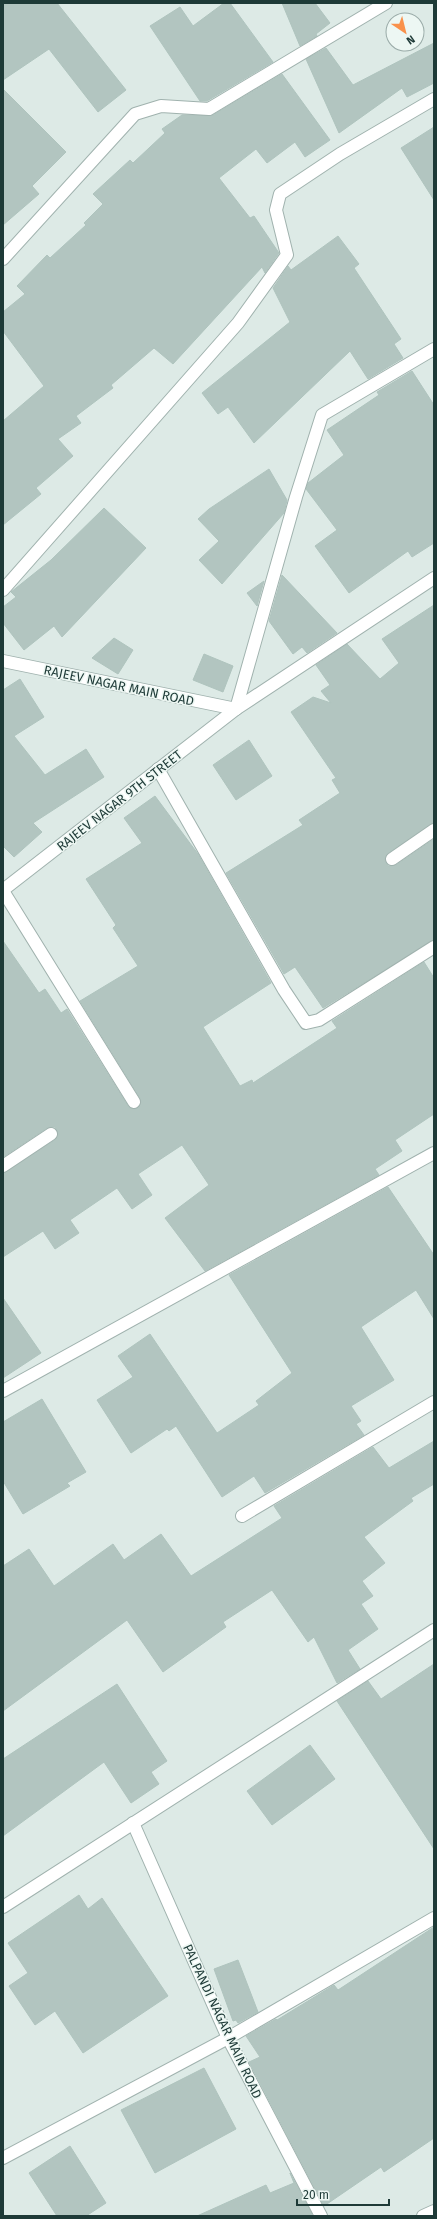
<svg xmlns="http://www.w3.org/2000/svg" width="437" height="2219" viewBox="0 0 437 2219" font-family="'Fira Sans',sans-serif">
<rect width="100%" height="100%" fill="#ddeae6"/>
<g fill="#b2c5c0" stroke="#afc4be">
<path d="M 3,3 L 57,3 L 126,90 L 98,112 L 49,49 L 3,80 Z"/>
<path d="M 224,3 L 230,3 L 273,62 L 207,101 L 200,101 L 150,26 L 180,7 L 193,26 Z"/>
<path d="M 282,3 L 315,3 L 330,23 L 316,34 L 317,36 L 300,46 Z"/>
<path d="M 434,43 L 434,83 L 407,97 L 402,88 L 339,133 L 306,59 L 326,48 L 353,85 Z"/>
<path d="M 282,74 L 330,140 L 305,157 L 295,142 L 267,163 L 256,149 L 219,178 L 250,218 L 254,216 L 279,253 L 265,273 L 262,267 L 173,364 L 154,348 L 111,385 L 113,388 L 76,416 L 81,423 L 58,439 L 73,456 L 36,488 L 41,494 L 3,525 L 3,421 L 44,386 L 3,331 L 3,312 L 25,294 L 17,286 L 47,255 L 50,258 L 86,225 L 84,223 L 103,204 L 93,194 L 130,160 L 133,163 L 165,133 L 162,129 L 182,115 L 213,115 Z"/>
<path d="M 3,89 L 66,152 L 32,186 L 39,194 L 3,225 Z"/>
<path d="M 434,127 L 434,200 L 401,148 Z"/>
<path d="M 338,236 L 359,264 L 354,268 L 401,339 L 394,344 L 403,358 L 368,379 L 350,351 L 254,443 L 228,407 L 218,414 L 202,393 L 290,322 L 273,288 L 288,266 L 291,270 Z"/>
<path d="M 412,371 L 434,405 L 434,543 L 412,557 L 408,551 L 349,593 L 315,546 L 337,530 L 306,489 L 308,483 L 344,455 L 327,430 L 379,395 L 377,392 Z"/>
<path d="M 269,469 L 287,500 L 284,513 L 222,584 L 199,560 L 219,541 L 198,519 L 209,509 Z"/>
<path d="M 104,508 L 146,548 L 62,637 L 54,626 L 24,650 L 3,623 L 3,607 L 16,597 L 11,592 L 51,560 Z"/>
<path d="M 282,575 L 337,633 L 307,653 L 302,647 L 293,654 L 269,621 Z"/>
<path d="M 264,581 L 257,606 L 247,593 Z"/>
<path d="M 434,605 L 434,823 L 388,853 L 385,859 L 388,866 L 396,865 L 434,839 L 434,940 L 323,1008 L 295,967 L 284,974 L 226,873 L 303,825 L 299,820 L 340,793 L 332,780 L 336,778 L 291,712 L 313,697 L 331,703 L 321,691 L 330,685 L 316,665 L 347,644 L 380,679 L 399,663 L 382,639 Z"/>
<path d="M 114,638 L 133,650 L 118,674 L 92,658 Z"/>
<path d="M 204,654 L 233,666 L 223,692 L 193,680 Z"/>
<path d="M 20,679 L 44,717 L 14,736 L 45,775 L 86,749 L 104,777 L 33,823 L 42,832 L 14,857 L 3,846 L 3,690 Z"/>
<path d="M 249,740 L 272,776 L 236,800 L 213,765 Z"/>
<path d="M 155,796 L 198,854 L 271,983 L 203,1027 L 240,1086 L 252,1080 L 253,1083 L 337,1028 L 332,1021 L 424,962 L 434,978 L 434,1114 L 395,1140 L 402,1151 L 375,1169 L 379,1175 L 205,1271 L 165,1218 L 209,1185 L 182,1145 L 138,1174 L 152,1195 L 132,1209 L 117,1188 L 70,1220 L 79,1233 L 55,1249 L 43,1231 L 3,1257 L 3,1173 L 55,1140 L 58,1134 L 55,1127 L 47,1128 L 3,1157 L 3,941 L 39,993 L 45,989 L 61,1013 L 67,1009 L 128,1106 L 134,1109 L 138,1108 L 141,1102 L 140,1098 L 80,1001 L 138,966 L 113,928 L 116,925 L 86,879 L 142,843 L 124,818 Z"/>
<path d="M 388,1187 L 434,1255 L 434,1319 L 416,1290 L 361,1327 L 394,1380 L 351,1406 L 361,1421 L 356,1424 L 364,1435 L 265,1493 L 254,1476 L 222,1497 L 176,1426 L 169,1431 L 167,1429 L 131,1453 L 97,1400 L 133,1377 L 118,1356 L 150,1334 L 217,1433 L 259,1405 L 256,1401 L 292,1373 L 229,1275 Z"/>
<path d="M 3,1298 L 41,1353 L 3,1378 Z"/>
<path d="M 42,1399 L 86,1472 L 67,1483 L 70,1486 L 23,1514 L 3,1481 L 3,1422 Z"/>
<path d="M 434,1441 L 434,1484 L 411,1498 L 413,1501 L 364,1537 L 385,1563 L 362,1581 L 373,1596 L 361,1604 L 378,1629 L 348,1650 L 360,1669 L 337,1683 L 314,1637 L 308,1642 L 272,1590 L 223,1622 L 226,1627 L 163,1672 L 127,1620 L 3,1711 L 3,1566 L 29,1549 L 54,1586 L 113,1544 L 124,1560 L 161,1534 L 191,1576 L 282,1518 L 274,1506 L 373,1447 L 389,1468 Z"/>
<path d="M 434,1664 L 434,1849 L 337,1701 L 368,1681 L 381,1699 Z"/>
<path d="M 117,1684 L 167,1761 L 151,1772 L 159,1784 L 131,1803 L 104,1762 L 3,1836 L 3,1759 Z"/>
<path d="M 310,1745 L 335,1779 L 272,1825 L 247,1791 Z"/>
<path d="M 79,1895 L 88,1909 L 102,1898 L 168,1996 L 83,2053 L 55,2011 L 35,2025 L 9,1986 L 28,1973 L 8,1943 Z"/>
<path d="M 434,1927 L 434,2138 L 384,2172 L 381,2167 L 324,2206 L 249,2062 L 260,2057 L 246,2036 L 276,2019 L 277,2020 L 334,1985 L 338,1990 Z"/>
<path d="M 238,1960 L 258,2012 L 238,2023 L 236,2020 L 233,2021 L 214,1969 Z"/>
<path d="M 204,2068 L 236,2129 L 155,2173 L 121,2110 Z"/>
<path d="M 70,2146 L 106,2203 L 86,2216 L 57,2216 L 29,2173 Z"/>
<path d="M 290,2173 L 312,2214 L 309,2216 L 197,2216 L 266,2185 L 270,2193 L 294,2183 Z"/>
</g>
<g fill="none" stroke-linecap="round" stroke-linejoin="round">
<g stroke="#a0b2ae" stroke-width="14">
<g id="minor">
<path d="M 3,259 L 135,114 L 161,106 L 209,109 L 386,3"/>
<path d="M 3,590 L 238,323 L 287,255 L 276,210 L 280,194 L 340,154 L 434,99"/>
<path d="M 3,661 L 236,709"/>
<path d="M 236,709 L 296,497 L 322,415 L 434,349"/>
<path d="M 158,769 L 284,990 L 306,1023 L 319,1020 L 434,947"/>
<path d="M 392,859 L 434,830"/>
<path d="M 3,890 L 236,709 L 434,578"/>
<path d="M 3,891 L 134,1102"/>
<path d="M 3,1166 L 51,1134"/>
<path d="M 3,1391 L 434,1153"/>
<path d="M 242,1516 L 434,1402"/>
<path d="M 133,1823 L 228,2038 L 321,2216"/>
<path d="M 3,1907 L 434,1630"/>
<path d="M 3,2158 L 228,2038 L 434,1918"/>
<path d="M 423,2216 L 434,2211"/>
</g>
</g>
<use href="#minor" stroke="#fff" stroke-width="12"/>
</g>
<g text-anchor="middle" stroke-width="3" stroke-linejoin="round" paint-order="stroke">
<g font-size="13" fill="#1e3a37" stroke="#edf7f3">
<text transform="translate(119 685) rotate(12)" y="5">RAJEEV NAGAR MAIN ROAD</text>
<text transform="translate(119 800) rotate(-38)" y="5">RAJEEV NAGAR 9TH STREET</text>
<text transform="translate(223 2021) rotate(65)" y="5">PALPANDI NAGAR MAIN ROAD</text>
</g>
</g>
<rect width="437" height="2219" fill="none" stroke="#1e3a37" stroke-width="8"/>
<g transform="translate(405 32) rotate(145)"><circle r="19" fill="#edf7f3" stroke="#9aaba8"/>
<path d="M0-3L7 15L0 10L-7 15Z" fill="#f9914b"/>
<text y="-6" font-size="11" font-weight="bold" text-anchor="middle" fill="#1e3a37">N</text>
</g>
<path d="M297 2199v6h92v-6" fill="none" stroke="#1e3a37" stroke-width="2"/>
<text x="303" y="2199" font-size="12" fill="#1e3a37" stroke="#edf7f3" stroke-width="3" paint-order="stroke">20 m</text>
</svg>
